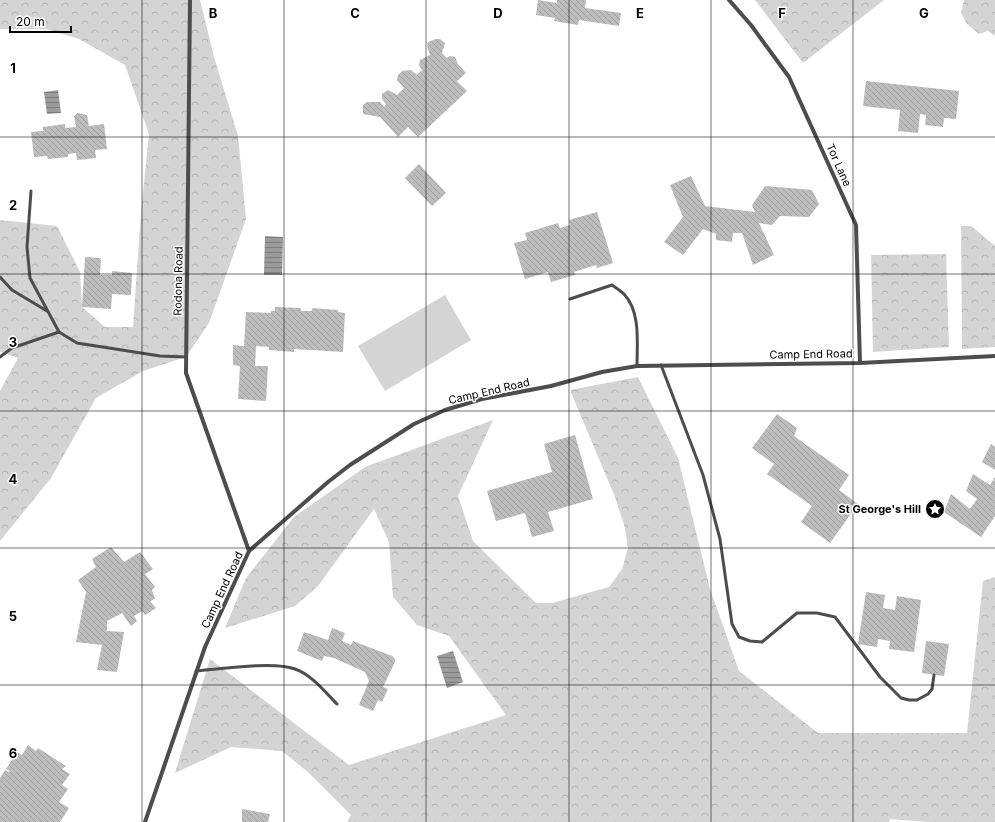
<svg xmlns="http://www.w3.org/2000/svg" width="995" height="822" viewBox="0 0 995 822" font-family="Inter,sans-serif">
<defs>
<pattern id="forest-crowns" width="20" height="18" patternUnits="userSpaceOnUse"><rect width="20" height="18" fill="#d4d4d4"/><path d="M2 6a3 3 0 1 1 6 0M12 15a3 3 0 1 1 6 0" fill="none" stroke="#b4b4b4"/></pattern>
<pattern id="water-rules" width="6" height="5" patternUnits="userSpaceOnUse"><rect width="6" height="5" fill="#9b9b9b"/><path d="M0 2.5h6" fill="none" stroke="#7c7c7c"/></pattern>
<pattern id="building-back-hatch" width="6" height="6" patternUnits="userSpaceOnUse"><rect width="6" height="6" fill="#bdbdbd"/><path d="M-1 5l2 2M0 0l6 6M5-1l2 2" fill="none" stroke="#a1a1a1"/></pattern>
</defs>
<rect width="100%" height="100%" fill="#fff"/>
<path fill="#d4d4d4" d="M 445,295 L 471,340 L 385,391 L 358,346 Z"/>
<g fill="url(#forest-crowns)">
<path d="M 0,0 L 200,0 L 214,57 L 238,136 L 246,219 L 209,323 L 186,357 L 143,371 L 96,398 L 51,478 L 0,541 L 0,391 L 18,358 L 0,352 L 0,220 L 57,226 L 80,272 L 82,307 L 105,327 L 133,327 L 141,212 L 149,134 L 125,65 L 79,39 L 46,29 L 0,29 Z"/>
<path d="M 755,0 L 884,0 L 803,63 Z"/>
<path d="M 964,0 L 995,0 L 995,36 L 988,31 L 979,34 L 967,24 L 961,13 Z"/>
<path d="M 961,226 L 971,226 L 995,246 L 995,347 L 962,349 Z"/>
<path d="M 946,254 L 949,347 L 873,352 L 871,255 Z"/>
<path d="M 638,377 L 678,458 L 710,589 L 739,671 L 818,733 L 967,733 L 983,581 L 995,577 L 995,822 L 928,822 L 890,819 L 889,822 L 347,822 L 351,815 L 309,773 L 282,751 L 231,747 L 175,773 L 210,659 L 349,765 L 506,715 L 449,636 L 417,625 L 393,597 L 389,542 L 374,509 L 318,586 L 295,606 L 225,628 L 246,578 L 294,517 L 365,467 L 493,420 L 458,496 L 473,541 L 536,603 L 552,603 L 609,587 L 622,569 L 628,548 L 625,528 L 615,497 L 570,390 Z"/>
</g>
<g fill="url(#water-rules)">
<path d="M 58,90 L 61,113 L 47,114 L 44,92 Z"/>
<path d="M 265,236 L 283,237 L 282,275 L 264,275 Z"/>
<path d="M 453,651 L 463,682 L 447,688 L 437,656 Z"/>
</g>
<g fill="url(#building-back-hatch)">
<path d="M 538,0 L 557,3 L 557,0 L 586,0 L 585,8 L 621,13 L 619,26 L 579,20 L 578,25 L 554,21 L 555,18 L 536,15 Z"/>
<path d="M 436,39 L 440,39 L 445,43 L 442,53 L 447,58 L 450,56 L 455,57 L 458,64 L 466,73 L 457,81 L 467,91 L 418,137 L 408,127 L 398,137 L 380,117 L 363,114 L 363,105 L 367,102 L 380,102 L 384,107 L 386,104 L 382,99 L 382,94 L 388,90 L 397,95 L 404,88 L 397,80 L 398,75 L 402,71 L 411,70 L 417,75 L 422,70 L 419,65 L 420,60 L 430,55 L 427,46 L 428,42 Z"/>
<path d="M 866,81 L 959,91 L 956,119 L 944,118 L 943,127 L 925,125 L 926,115 L 920,114 L 918,133 L 898,131 L 900,110 L 863,106 Z"/>
<path d="M 77,113 L 87,115 L 89,126 L 104,124 L 107,149 L 95,150 L 96,158 L 77,160 L 76,153 L 68,154 L 68,157 L 48,159 L 47,156 L 34,157 L 31,132 L 43,131 L 43,127 L 65,124 L 65,128 L 76,127 L 74,116 Z"/>
<path d="M 419,164 L 446,193 L 432,206 L 405,178 Z"/>
<path d="M 691,176 L 705,206 L 755,212 L 752,205 L 765,186 L 812,190 L 819,204 L 809,217 L 780,216 L 772,225 L 759,223 L 774,255 L 753,265 L 742,233 L 733,233 L 732,242 L 716,240 L 716,234 L 703,229 L 683,255 L 664,242 L 683,217 L 670,185 Z"/>
<path d="M 597,212 L 613,263 L 597,268 L 596,265 L 574,272 L 575,275 L 551,282 L 548,272 L 525,279 L 514,243 L 527,240 L 525,233 L 558,223 L 560,228 L 570,225 L 569,220 Z"/>
<path d="M 85,257 L 101,258 L 100,275 L 112,275 L 112,271 L 132,273 L 131,295 L 112,294 L 111,309 L 82,307 Z"/>
<path d="M 275,307 L 301,308 L 301,311 L 312,311 L 312,308 L 338,310 L 338,312 L 345,313 L 343,352 L 294,349 L 294,352 L 269,350 L 269,347 L 256,346 L 255,366 L 268,366 L 266,401 L 238,399 L 240,366 L 233,365 L 233,345 L 244,346 L 246,312 L 271,313 L 271,311 L 275,311 Z"/>
<path d="M 777,414 L 797,428 L 794,436 L 849,475 L 839,490 L 858,504 L 830,543 L 801,522 L 812,506 L 767,474 L 774,464 L 752,448 Z"/>
<path d="M 575,435 L 593,499 L 548,512 L 554,531 L 532,537 L 525,513 L 496,521 L 487,491 L 552,472 L 544,444 Z"/>
<path d="M 991,444 L 995,447 L 995,470 L 982,462 Z"/>
<path d="M 973,474 L 990,485 L 995,477 L 995,516 L 981,537 L 944,512 L 951,494 L 970,509 L 977,499 L 966,491 Z"/>
<path d="M 111,547 L 124,562 L 140,552 L 153,569 L 145,574 L 155,587 L 152,590 L 155,599 L 150,601 L 156,608 L 145,615 L 142,611 L 134,616 L 137,621 L 131,626 L 122,613 L 107,621 L 107,631 L 124,632 L 117,672 L 97,670 L 102,645 L 76,642 L 86,592 L 78,580 L 96,567 L 92,559 Z"/>
<path d="M 866,592 L 885,595 L 883,608 L 895,610 L 897,596 L 921,600 L 914,652 L 889,649 L 890,641 L 878,639 L 877,647 L 858,644 Z"/>
<path d="M 332,628 L 345,633 L 342,641 L 351,645 L 353,641 L 392,656 L 395,659 L 395,662 L 383,687 L 388,689 L 382,702 L 378,700 L 373,711 L 359,705 L 369,681 L 365,672 L 334,658 L 324,656 L 322,661 L 297,651 L 304,632 L 328,640 Z"/>
<path d="M 926,641 L 949,644 L 944,676 L 922,673 Z"/>
<path d="M 28,745 L 36,751 L 38,748 L 66,766 L 62,769 L 70,774 L 62,785 L 68,789 L 59,802 L 69,808 L 60,822 L 0,822 L 0,778 L 5,770 L 9,772 L 10,771 L 6,769 L 17,752 L 22,755 Z"/>
<path d="M 242,809 L 270,814 L 268,822 L 242,822 Z"/>
</g>
<g fill="none" stroke-linecap="round" stroke-linejoin="round">
<g stroke="#4d4d4d" stroke-width="3">
<path d="M 31,191 L 27,247 L 30,278 L 59,332 L 77,343 L 160,356 L 186,357"/>
<path d="M 0,277 L 12,290 L 47,311"/>
<path d="M 570,299 L 612,285 C 616,288 621,291 624,294 C 641,312 637,344 637,366"/>
<path d="M 0,357 L 12,348 L 59,332"/>
<path d="M 661,365 L 703,475 L 720,539 L 732,624 L 739,637 L 750,641 L 762,642 L 797,613 L 817,613 L 835,617 L 880,677 L 901,698 L 909,700 L 917,700 L 928,694 L 932,689 L 934,675"/>
<path d="M 196,671 C 221,669 273,661 295,669 C 312,675 325,692 337,704"/>
</g>
<g stroke="#4d4d4d" stroke-width="4">
<path d="M 190,0 L 186,373 L 249,551"/>
<path d="M 729,0 L 751,25 L 789,77 L 856,225 L 860,363"/>
<path d="M 145,822 L 205,647 L 249,551 L 328,482 L 350,465 L 414,424 L 445,410 L 482,399 L 551,386 L 602,372 L 637,366 L 860,363 L 995,356"/>
</g>
</g>
<path fill="none" stroke="#000" stroke-width="1" stroke-opacity="0.55" d="M 142,0 L 142,822M 284,0 L 284,822M 426,0 L 426,822M 569,0 L 569,822M 711,0 L 711,822M 853,0 L 853,822M 0,137 L 995,137M 0,274 L 995,274M 0,411 L 995,411M 0,548 L 995,548M 0,685 L 995,685"/>
<defs>
<g id="sight-disc" transform="scale(1)"><circle r="9.5" fill="#000" stroke="#fff"/><path d="M0-6L1.8-2.2L6-1.7L2.9 1.2L3.7 5.4L0 3.3L-3.7 5.4L-2.9 1.2L-6-1.7L-1.8-2.2Z" fill="#fff"/></g>
</defs>
<g fill-rule="evenodd">
<use href="#sight-disc" x="935" y="509"/>
</g>
<g text-anchor="middle" stroke-width="3" stroke-linejoin="round" paint-order="stroke">
<g font-size="11" fill="#000" stroke="#fff">
<text transform="translate(839 165) rotate(66)" y="4">Tor Lane</text>
<text transform="translate(178 281) rotate(-89)" y="4">Rodona Road</text>
<text transform="translate(811 354) rotate(-1)" y="4">Camp End Road</text>
<text transform="translate(489 391) rotate(-13)" y="4">Camp End Road</text>
<text transform="translate(222 590) rotate(-65)" y="4">Camp End Road</text>
</g>
<g font-size="11" font-weight="bold" fill="#000" stroke="#fff" text-anchor="end">
<text x="921" y="513">St George's Hill</text>
</g>
</g>
<g font-size="13" text-anchor="middle" font-weight="bold" fill="#000" stroke="#fff" stroke-width="3" stroke-linejoin="round" paint-order="stroke">
<text x="213" y="18">B</text>
<text x="355" y="18">C</text>
<text x="498" y="18">D</text>
<text x="640" y="18">E</text>
<text x="782" y="18">F</text>
<text x="924" y="18">G</text>
<text x="13" y="73">1</text>
<text x="13" y="210">2</text>
<text x="13" y="347">3</text>
<text x="13" y="484">4</text>
<text x="13" y="621">5</text>
<text x="13" y="758">6</text>
</g>
<path d="M10 26v6h61v-6" fill="none" stroke="#000000" stroke-width="2"/>
<text x="16" y="26" font-size="12" fill="#000000" stroke="#ffffff" stroke-width="3" paint-order="stroke">20 m</text>
</svg>
